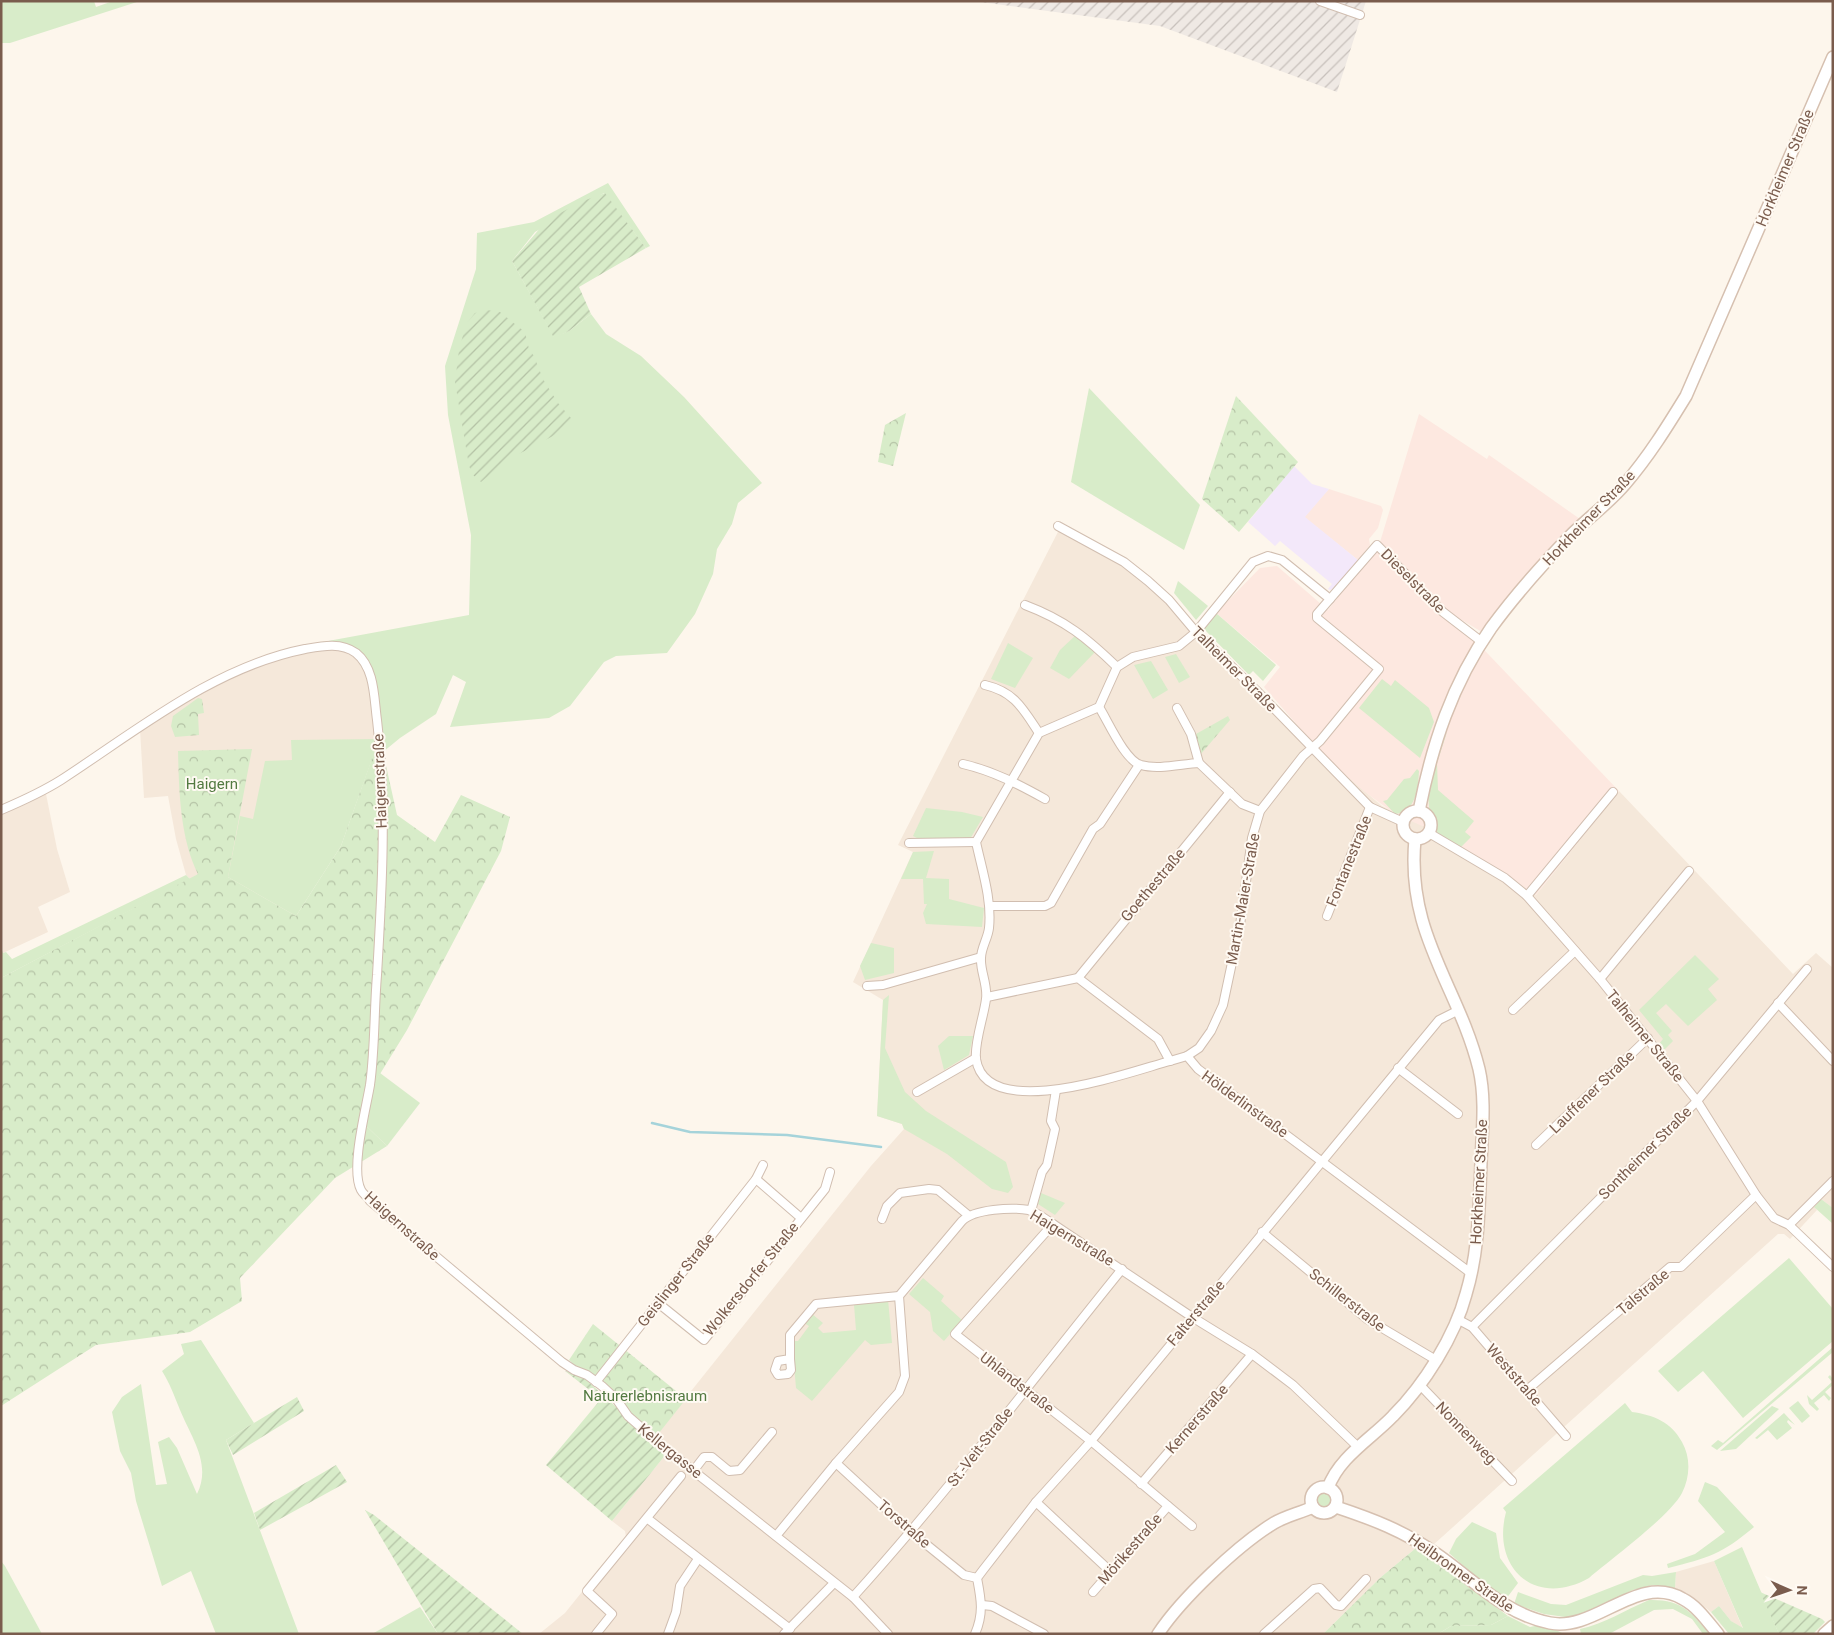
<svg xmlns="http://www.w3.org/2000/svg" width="1834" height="1635" viewBox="0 0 1834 1635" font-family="Roboto,sans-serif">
<defs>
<pattern id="industrial-furrows" width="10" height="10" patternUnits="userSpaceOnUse" patternTransform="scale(1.25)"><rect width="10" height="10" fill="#efe9e4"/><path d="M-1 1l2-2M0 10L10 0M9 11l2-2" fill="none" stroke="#c7c0bb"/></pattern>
<pattern id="forest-crowns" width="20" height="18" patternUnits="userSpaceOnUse" patternTransform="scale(1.25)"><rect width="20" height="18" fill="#d8ecc9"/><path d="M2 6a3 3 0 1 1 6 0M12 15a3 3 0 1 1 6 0" fill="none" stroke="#b4c2a5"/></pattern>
<pattern id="garden-furrows" width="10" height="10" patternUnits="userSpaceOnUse" patternTransform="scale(1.25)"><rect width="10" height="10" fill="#d8ecc9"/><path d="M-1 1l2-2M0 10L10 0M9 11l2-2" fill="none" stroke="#b4c2a5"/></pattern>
</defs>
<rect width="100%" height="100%" fill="#fdf6ec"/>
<g fill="#f5e8da">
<path d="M 1062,524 L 1125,561 L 1154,581 L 1326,758 L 1382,806 L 1436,832 L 1506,875 L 1536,895 L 1619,791 L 1793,974 L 1816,953 L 1833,968 L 1833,1208 L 1821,1199 L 1814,1206 L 1817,1210 L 1790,1239 L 1784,1234 L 1778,1234 L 1432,1546 L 1422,1552 L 1416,1548 L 1381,1577 L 1323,1634 L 539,1634 L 565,1613 L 626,1537 L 625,1531 L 612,1521 L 667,1453 L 652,1440 L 871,1166 L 904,1129 L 902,1124 L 877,1116 L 883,1000 L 853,982 L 913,852 L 898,845 Z"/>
<path d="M 333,642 L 347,644 L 358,650 L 368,660 L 375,683 L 382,737 L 296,916 L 228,877 L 198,874 L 190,879 L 186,875 L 176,839 L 168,796 L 144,798 L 140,729 L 218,677 L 267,655 L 301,646 Z"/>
<path d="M 46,794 L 57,849 L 70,892 L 38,907 L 48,932 L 3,953 L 1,815 Z"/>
<path d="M 1714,1561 L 1743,1629 L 1731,1621 L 1719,1606 L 1711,1612 L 1687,1593 L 1675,1588 L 1676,1572 Z"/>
</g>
<g fill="#fde8e0">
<path d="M 1419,414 L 1487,459 L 1489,455 L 1580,519 L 1504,601 L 1482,632 L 1448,612 L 1619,791 L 1536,895 L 1506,875 L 1436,832 L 1395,814 L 1365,792 L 1326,758 L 1264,687 L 1280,667 L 1216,613 L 1260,568 L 1277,566 L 1328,610 L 1380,542 Z"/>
<path d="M 1329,489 L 1381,506 L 1383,510 L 1378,528 L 1369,539 L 1370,545 L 1358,560 L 1304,517 Z"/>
</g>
<path fill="url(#industrial-furrows)" d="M 973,1 L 1366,1 L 1337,92 L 1160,26 Z"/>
<path fill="#f3e8fa" d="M 1294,466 L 1312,484 L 1329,489 L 1305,517 L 1358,560 L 1335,588 L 1330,590 L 1328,589 L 1332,584 L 1280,541 L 1275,546 L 1248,522 Z"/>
<g fill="#d8ecc9">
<path d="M 1,1 L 94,1 L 96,7 L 113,1 L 140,1 L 10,43 L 1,43 Z"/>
<path d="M 608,183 L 650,246 L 646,248 L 604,193 L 535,232 L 512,261 L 554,337 L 569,331 L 591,314 L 606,334 L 641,356 L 684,397 L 762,483 L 738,503 L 732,524 L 717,549 L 713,574 L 695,614 L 667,653 L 616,656 L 604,662 L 570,706 L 549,718 L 450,727 L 466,682 L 453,675 L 436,714 L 400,738 L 383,752 L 376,748 L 341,846 L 296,916 L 228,877 L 240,816 L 253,819 L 265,761 L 292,760 L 291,740 L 377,739 C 376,704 383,642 332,642 C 322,642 311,644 301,646 L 469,615 L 471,535 L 448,415 L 445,366 L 476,269 L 477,233 L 534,222 Z"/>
<path d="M 1089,388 L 1200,505 L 1184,550 L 1071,482 Z"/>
<path d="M 1178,581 L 1208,606 L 1196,620 L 1174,593 Z"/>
<path d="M 1216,613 L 1276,665 L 1263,681 L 1253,671 L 1249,675 L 1203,628 Z"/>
<path d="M 1076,635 L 1095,652 L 1069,679 L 1050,668 L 1060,650 Z"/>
<path d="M 1008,643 L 1033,658 L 1015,688 L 991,679 Z"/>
<path d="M 1176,654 L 1190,677 L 1179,683 L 1165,657 Z"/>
<path d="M 1151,661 L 1168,690 L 1153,699 L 1134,665 Z"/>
<path d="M 1382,679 L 1391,686 L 1395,680 L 1429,708 L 1434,722 L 1420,758 L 1359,708 Z"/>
<path d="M 1447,732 L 1437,763 L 1438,790 L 1474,821 L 1465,832 L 1471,837 L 1461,847 L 1436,832 C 1437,822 1430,817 1429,807 C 1426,783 1437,754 1447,732 Z"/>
<path d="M 1417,769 L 1419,771 C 1418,789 1416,812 1395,814 L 1383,801 L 1387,800 L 1404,779 L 1410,778 Z"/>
<path d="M 926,808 L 962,812 L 983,817 L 970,839 L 921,840 L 913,836 Z"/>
<path d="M 934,851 L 926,878 L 949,879 L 949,899 L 984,908 L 982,927 L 926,924 L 923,913 L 927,904 L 924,904 L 923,879 L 901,879 L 913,852 Z"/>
<path d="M 186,875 L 190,879 L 1,978 L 1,947 L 3,953 L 6,952 L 12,959 Z"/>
<path d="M 871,943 L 894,948 L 894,973 L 865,980 L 860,966 Z"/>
<path d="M 1695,955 L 1719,979 L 1708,989 L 1717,1000 L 1688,1026 L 1666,1004 L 1656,1013 L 1672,1031 L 1668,1035 L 1673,1041 L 1664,1050 L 1659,1044 L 1663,1039 L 1639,1010 Z"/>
<path d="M 889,995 L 885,1048 L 905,1092 L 926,1111 L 1006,1162 L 1013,1187 L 1008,1193 L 992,1189 L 947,1154 L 904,1129 L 902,1124 L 877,1116 L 883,1000 Z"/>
<path d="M 949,1036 L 973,1036 L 969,1055 L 944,1070 L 938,1046 Z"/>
<path d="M 380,1073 L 420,1103 L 387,1146 L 359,1119 Z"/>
<path d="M 1041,1193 L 1065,1203 L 1055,1215 L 1038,1204 Z"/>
<path d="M 1821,1199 L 1833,1208 L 1833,1224 L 1814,1207 Z"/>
<path d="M 1789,1258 L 1833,1309 L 1833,1341 L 1743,1418 L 1703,1371 L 1678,1392 L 1658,1371 Z"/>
<path d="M 923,1278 L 944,1296 L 941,1301 L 962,1320 L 944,1341 L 933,1331 L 930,1312 L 909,1294 Z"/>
<path d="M 888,1299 L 892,1343 L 871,1345 L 865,1340 L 812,1401 L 796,1388 L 792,1341 L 798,1341 L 809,1326 L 804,1323 L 812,1314 L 823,1323 L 818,1328 L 823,1333 L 856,1330 L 854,1305 Z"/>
<path d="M 201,1340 L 254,1423 L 226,1440 L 299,1634 L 216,1634 L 191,1571 L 162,1586 L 136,1501 L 131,1473 L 120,1451 L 112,1412 L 122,1397 L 141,1384 L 156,1485 L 167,1484 L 158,1442 L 169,1437 L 177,1448 L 197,1494 C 212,1464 191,1437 180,1410 C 174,1395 170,1384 162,1371 L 184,1354 L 181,1344 Z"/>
<path d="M 1833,1347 L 1833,1352 L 1717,1450 L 1711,1446 L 1718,1440 L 1723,1443 Z"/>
<path d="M 1830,1375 L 1833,1379 L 1833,1385 L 1825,1392 L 1831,1398 L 1829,1401 L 1824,1395 L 1814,1403 L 1819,1409 L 1817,1411 L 1809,1404 L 1807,1395 L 1812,1400 L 1832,1382 L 1828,1377 Z"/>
<path d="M 1798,1401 L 1810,1416 L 1802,1423 L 1789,1408 Z"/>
<path d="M 1625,1403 L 1632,1412 C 1654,1415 1671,1422 1682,1442 C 1691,1458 1690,1477 1682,1493 C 1670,1516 1611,1559 1589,1578 C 1536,1608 1491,1569 1506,1512 L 1503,1508 Z"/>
<path d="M 1772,1406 L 1779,1409 L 1736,1449 L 1720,1451 Z"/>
<path d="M 1784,1413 L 1795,1425 L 1788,1420 L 1787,1422 L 1792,1428 L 1777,1440 L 1768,1430 L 1757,1439 L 1755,1438 Z"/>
<path d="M 1705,1482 L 1717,1487 L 1754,1527 C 1722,1554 1708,1558 1668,1568 L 1667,1564 L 1695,1554 L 1725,1532 L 1698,1501 Z"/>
<circle cx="1324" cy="1501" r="8"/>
<path d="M 1472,1522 L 1496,1533 L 1500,1558 L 1518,1583 L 1506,1599 L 1483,1583 L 1449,1553 L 1456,1539 Z"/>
<path d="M 1742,1547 L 1779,1634 L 1729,1634 L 1711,1612 L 1719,1606 L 1731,1621 L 1743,1628 L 1714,1561 Z"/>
<path d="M 1,1561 L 5,1566 L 42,1634 L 1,1634 Z"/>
<path d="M 1676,1572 L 1675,1588 L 1653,1585 L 1633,1590 L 1572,1618 L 1544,1614 L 1514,1604 L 1518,1592 L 1551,1604 L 1566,1605 L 1643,1575 L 1652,1576 Z"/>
<path d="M 1649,1600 C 1681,1599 1690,1611 1710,1634 L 1703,1634 L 1692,1619 L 1673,1609 L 1654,1610 L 1609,1634 L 1581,1634 L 1580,1629 C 1604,1624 1625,1610 1649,1600 Z"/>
<path d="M 420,1607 L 438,1634 L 372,1634 Z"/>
<path d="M 1508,1616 L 1530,1627 L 1544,1624 L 1562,1633 L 1438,1634 L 1451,1626 L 1491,1625 Z"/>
</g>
<g fill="url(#forest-crowns)">
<path d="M 1236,396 L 1298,462 L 1239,532 L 1202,499 Z"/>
<path d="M 906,413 L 893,466 L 878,462 L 885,425 Z"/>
<path d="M 198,698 L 202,699 L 204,713 L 198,714 L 199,735 L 175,737 L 171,726 L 173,716 Z"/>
<path d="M 1228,716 L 1230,720 L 1200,755 L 1196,734 Z"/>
<path d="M 376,747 L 383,752 L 397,815 L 435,842 L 461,795 L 510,817 L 501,851 L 407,1030 L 380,1074 L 359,1119 L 387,1146 L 335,1178 L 240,1278 L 242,1301 L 190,1332 L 96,1345 L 1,1406 L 1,978 L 198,874 C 180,838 179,791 178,751 L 252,749 L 228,877 L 296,916 L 341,846 Z"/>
<path d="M 593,1324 L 686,1399 L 655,1438 L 569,1360 Z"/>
<path d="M 1416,1548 L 1508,1616 L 1491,1625 L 1451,1626 L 1438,1634 L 1323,1634 L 1381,1577 Z"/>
</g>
<g fill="url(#garden-furrows)">
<path d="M 605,193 L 646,248 L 579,287 L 591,314 L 569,331 L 554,338 L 512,261 L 547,220 L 583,201 Z"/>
<path d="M 487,310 L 500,312 L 525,332 L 529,349 L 534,356 L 543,379 L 558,403 L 571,418 L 572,426 L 513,457 L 481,482 L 473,475 L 469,466 L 455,382 L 459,350 L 466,324 L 475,313 Z"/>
<path d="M 565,1371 L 582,1376 L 667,1453 L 612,1521 L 546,1465 L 601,1399 Z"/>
<path d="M 297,1397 L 304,1411 L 233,1455 L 226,1440 Z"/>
<path d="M 336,1465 L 347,1482 L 260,1530 L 254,1513 Z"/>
<path d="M 365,1510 L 374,1515 L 523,1634 L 438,1634 Z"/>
<path d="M 1760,1592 L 1822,1619 L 1825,1622 L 1813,1634 L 1779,1634 Z"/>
</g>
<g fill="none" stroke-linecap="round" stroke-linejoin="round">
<path stroke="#a5d3da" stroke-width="2.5" d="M 652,1123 L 690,1132 L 787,1135 L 881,1147"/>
<g stroke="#d1beb0" stroke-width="10">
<g id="street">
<path d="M 1320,1 L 1360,15"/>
<path d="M 1058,526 L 1124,562 L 1148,581 L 1169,600 L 1196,632 L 1256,690 L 1370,807 L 1403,822"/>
<path d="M 1025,605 C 1065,620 1087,638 1117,667"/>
<path d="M 985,685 C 1015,692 1023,709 1039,733"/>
<path d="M 1099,707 C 1108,721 1125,761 1141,765 C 1158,770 1181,764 1199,763"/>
<path d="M 1177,708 L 1191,734 L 1199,763 L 1242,804 L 1260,811"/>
<path d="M 963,764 C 993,771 1018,784 1045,799"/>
<path d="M 1,810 C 22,801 42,792 61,780 C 138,730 214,667 305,649 C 322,646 341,642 356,653 C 375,668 374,699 377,720 C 387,804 382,891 377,975 C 374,1011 375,1049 370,1085 C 366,1109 350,1169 361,1190 C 363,1194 368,1197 370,1201 L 562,1362 L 574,1370 L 587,1375 L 602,1386 L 617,1400 L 628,1416 L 667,1450 L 853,1597 L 888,1634"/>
<path d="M 1429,833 L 1505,878 L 1527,896 L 1600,979 L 1697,1101 L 1756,1195 L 1774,1218 L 1789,1225 L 1833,1267"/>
<path d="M 909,843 L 976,842"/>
<path d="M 1527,896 L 1613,792"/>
<path d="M 990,906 L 1045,906 L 1051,903 L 1093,829 L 1100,824 L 1139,765"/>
<path d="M 1327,916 L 1370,807"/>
<path d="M 1078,978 L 1230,792"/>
<path d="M 1600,979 L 1689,871"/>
<path d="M 867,986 L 883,985 L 981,957"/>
<path d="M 987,997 L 1078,978 L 1158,1039 L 1170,1061 L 1187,1056 L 1198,1069 L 1472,1274"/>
<path d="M 1778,1003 L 1833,1061"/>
<path d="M 1513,1010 L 1575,951"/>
<path d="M 1187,1056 L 1199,1048 L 1211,1031 L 1223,1005 L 1240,925 L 1252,838 L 1260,811 L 1303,756 L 1320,741 L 1379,669 L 1317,618 L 1317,614 L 1377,545 L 1443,612 L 1482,642"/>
<path d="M 1170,1061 C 1132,1071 986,1125 976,1059 C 974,1043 984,1016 986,999 C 988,985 980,971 981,958 C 981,948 988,938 989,928 C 992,899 982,870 976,842 L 1039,733 L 1099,707 L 1117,667 L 1133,657 L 1179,646 L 1196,632 L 1253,562 L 1268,556 L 1282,560 L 1330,599"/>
<path d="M 1398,1068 L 1458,1114"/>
<path d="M 917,1092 L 976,1058"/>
<path d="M 1536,1145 L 1648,1038"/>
<path d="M 756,1179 L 801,1218"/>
<path d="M 1031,1211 L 1042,1172 L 1047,1165 L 1055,1129 L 1051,1121 L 1056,1090"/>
<path d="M 882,1219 L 887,1206 L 900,1193 L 929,1189 L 938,1190 L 968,1215"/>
<path d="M 1053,1224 L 955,1334 L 1091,1441 L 1192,1526"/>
<path d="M 1789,1225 L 1833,1181"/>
<path d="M 1262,1232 L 1367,1319 L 1436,1360"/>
<path d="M 658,1303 L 704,1340 L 825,1189 L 830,1172"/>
<path d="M 1457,1319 L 1472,1327 L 1566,1436"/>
<path d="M 1472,1327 L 1697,1101 L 1807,969"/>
<path d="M 790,1359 L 791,1370 L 788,1374 L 778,1375 L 775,1370 L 778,1361 L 790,1359 L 790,1335 L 816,1304 L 899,1296"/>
<path d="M 596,1382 L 756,1179 L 763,1165"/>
<path d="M 1420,1385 L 1512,1481"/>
<path d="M 1527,1390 L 1670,1267 L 1681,1267 L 1756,1195"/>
<path d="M 836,1463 L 911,1532 L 964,1575 L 977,1578"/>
<path d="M 694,1470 L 704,1457 L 712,1457 L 729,1471 L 740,1470 L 772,1432"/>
<path d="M 1141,1484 L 1252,1354"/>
<path d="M 1036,1502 L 1110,1571"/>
<path d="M 648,1519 L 790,1629"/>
<path d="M 776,1536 L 836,1463 L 899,1392 L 905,1376 L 899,1296 L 962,1221 C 974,1209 1012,1207 1029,1210 C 1037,1212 1046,1220 1053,1224 L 1192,1317 L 1252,1354 L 1293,1385 L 1358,1447"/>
<path d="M 1093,1592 L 1168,1506"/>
<path d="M 853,1597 C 948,1492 1033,1379 1122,1269"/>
<path d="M 982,1605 L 992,1606 L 1044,1634"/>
<path d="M 596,1634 L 612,1614 L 587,1591 L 681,1476"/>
<path d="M 668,1634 L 676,1612 L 680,1586 L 698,1559"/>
<path d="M 784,1634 L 834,1583"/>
<path d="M 975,1634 C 984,1613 981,1599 977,1578 L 983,1570 L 1036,1502 L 1091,1441 L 1439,1020 L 1457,1011"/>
<path d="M 1264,1634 L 1314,1589 L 1320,1588 L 1336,1605 L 1341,1606 L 1366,1579"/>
</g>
</g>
<g stroke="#d6c0b0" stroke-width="14">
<g id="secondary">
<circle cx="1417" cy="825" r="14"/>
<path d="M 1419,811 C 1432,745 1452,684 1491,628 C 1515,595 1542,565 1570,536 C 1588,518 1609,503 1625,484 C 1649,456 1667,427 1686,396 L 1833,57"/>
<circle cx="1324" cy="1500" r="13"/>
<path d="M 1328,1488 C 1339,1457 1371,1439 1393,1416 C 1424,1385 1455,1336 1466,1294 C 1479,1251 1479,1208 1481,1163 C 1482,1133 1486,1099 1479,1069 C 1458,985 1406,935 1415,839"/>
<path d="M 1336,1507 C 1372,1519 1404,1531 1435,1553 C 1473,1579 1504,1614 1550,1623 C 1596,1632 1638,1572 1683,1599 C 1697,1606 1708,1622 1718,1634"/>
<path d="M 1158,1634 C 1181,1599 1238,1545 1274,1523 C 1286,1516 1300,1513 1313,1507"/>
<path d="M 1824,1634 L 1833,1626"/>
</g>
</g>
<use href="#street" stroke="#fff" stroke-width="8"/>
<use href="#secondary" stroke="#fff" stroke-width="11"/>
</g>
<g text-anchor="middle" stroke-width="4" stroke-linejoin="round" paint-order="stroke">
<g font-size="15" fill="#7a5c4d" stroke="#fffaf3">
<text transform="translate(1785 168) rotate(-67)" y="5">Horkheimer Straße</text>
<text transform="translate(1589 518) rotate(-46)" y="5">Horkheimer Straße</text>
<text transform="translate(1413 581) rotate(45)" y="5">Dieselstraße</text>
<text transform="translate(1234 669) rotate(45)" y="5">Talheimer Straße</text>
<text transform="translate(380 781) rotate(-92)" y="5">Haigernstraße</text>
<text transform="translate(1349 861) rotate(-68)" y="5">Fontanestraße</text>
<text transform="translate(1153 885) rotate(-50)" y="5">Goethestraße</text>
<text transform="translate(1243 899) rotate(-80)" y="5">Martin-Maier-Straße</text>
<text transform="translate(1645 1036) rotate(51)" y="5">Talheimer Straße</text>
<text transform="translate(1592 1092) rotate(-44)" y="5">Lauffener Straße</text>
<text transform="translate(1245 1104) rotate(36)" y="5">Hölderlinstraße</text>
<text transform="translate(1645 1153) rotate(-45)" y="5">Sontheimer Straße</text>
<text transform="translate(1479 1182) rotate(-87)" y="5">Horkheimer Straße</text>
<text transform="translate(402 1226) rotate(42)" y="5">Haigernstraße</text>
<text transform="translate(1072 1238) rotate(31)" y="5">Haigernstraße</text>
<text transform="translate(751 1279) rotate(-51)" y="5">Wolkersdorfer Straße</text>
<text transform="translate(676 1280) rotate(-52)" y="5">Geislinger Straße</text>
<text transform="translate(1643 1292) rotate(-40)" y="5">Talstraße</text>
<text transform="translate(1347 1300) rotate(38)" y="5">Schillerstraße</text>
<text transform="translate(1196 1313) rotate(-50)" y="5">Falterstraße</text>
<text transform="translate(1514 1375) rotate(49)" y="5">Weststraße</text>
<text transform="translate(1017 1383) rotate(38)" y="5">Uhlandstraße</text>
<text transform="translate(1197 1419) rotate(-49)" y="5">Kernerstraße</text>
<text transform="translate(1466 1433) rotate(46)" y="5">Nonnenweg</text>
<text transform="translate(980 1447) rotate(-52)" y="5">St.-Veit-Straße</text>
<text transform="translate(670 1451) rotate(39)" y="5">Kellergasse</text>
<text transform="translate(904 1524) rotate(41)" y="5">Torstraße</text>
<text transform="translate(1130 1549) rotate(-49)" y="5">Mörikestraße</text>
<text transform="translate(1461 1573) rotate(35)" y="5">Heilbronner Straße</text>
</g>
<g font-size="15" fill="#537a41" stroke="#fffaf3">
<text x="212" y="789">Haigern</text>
<text x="645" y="1401">Naturerlebnisraum</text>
</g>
</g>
<rect width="1834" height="1635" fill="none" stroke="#7a5c4d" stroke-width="5"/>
<g transform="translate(1789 1590) rotate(92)" stroke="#fffaf3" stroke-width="4" paint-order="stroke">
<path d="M0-4L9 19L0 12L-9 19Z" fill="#7a5c4d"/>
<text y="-8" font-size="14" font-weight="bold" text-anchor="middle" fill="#7a5c4d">N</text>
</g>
</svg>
